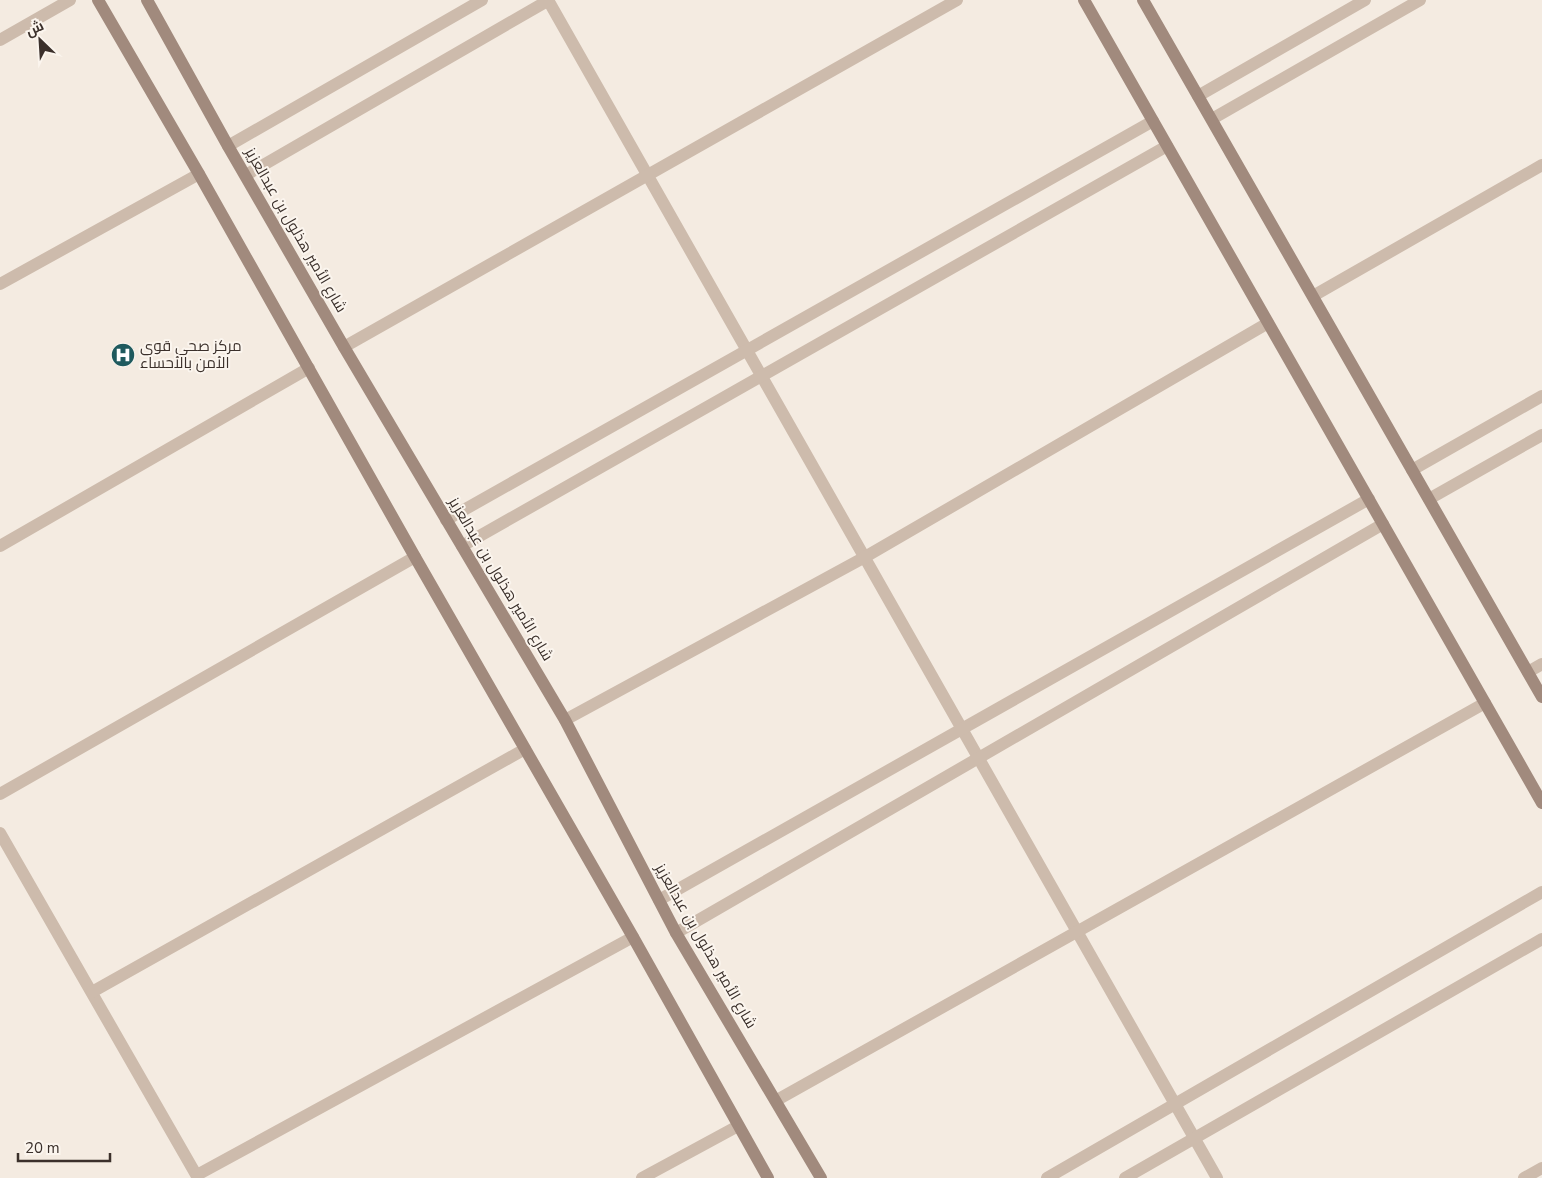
<svg xmlns="http://www.w3.org/2000/svg" width="1542" height="1178" viewBox="0 0 1542 1178" font-family="'Nunito Sans',Cairo,sans-serif">
<rect width="100%" height="100%" fill="#f4ebe1"/>
<g fill="none" stroke-linecap="round" stroke-linejoin="round">
<g stroke="#cdbbac" stroke-width="12">
<path d="M 548,0 L 1217,1178"/>
<path d="M 0,40 L 70,0"/>
<path d="M 1198,96 L 1365,0"/>
<path d="M 1212,119 L 1420,0"/>
<path d="M 228,146 L 482,0"/>
<path d="M 246,175 L 549,0"/>
<path d="M 0,284 L 199,174"/>
<path d="M 1313,296 L 1542,165"/>
<path d="M 344,347 L 957,0"/>
<path d="M 1412,470 L 1542,396"/>
<path d="M 1429,499 L 1542,435"/>
<path d="M 446,520 L 1153,121"/>
<path d="M 0,546 L 309,368"/>
<path d="M 462,546 L 1167,146"/>
<path d="M 1528,672 L 1542,664"/>
<path d="M 565,720 L 865,557 L 1268,323"/>
<path d="M 0,794 L 415,557"/>
<path d="M 0,833 L 198,1178"/>
<path d="M 659,900 L 1369,499"/>
<path d="M 676,933 L 1383,524"/>
<path d="M 92,992 L 525,749"/>
<path d="M 777,1100 L 1485,703"/>
<path d="M 197,1175 L 633,937"/>
<path d="M 642,1178 L 738,1126"/>
<path d="M 1047,1178 L 1542,892"/>
<path d="M 1125,1178 L 1542,939"/>
<path d="M 1524,1178 L 1542,1168"/>
</g>
<g stroke="#a18a7d" stroke-width="12">
<path d="M 98,0 L 199,174 L 415,557 L 633,937 L 768,1178"/>
<path d="M 147,0 L 228,146 L 344,347 L 565,720 L 676,933 L 821,1178"/>
<path d="M 1084,0 L 1542,803"/>
<path d="M 1143,0 L 1542,697"/>
</g>
</g>
<defs>
<g id="hospital-disc" transform="scale(1.25)"><circle r="9.5" fill="#1f5a5e" stroke="#fbf5ee"/><path d="M-5-5h3v3.5h4V-5h3V5h-3V1.5h-4V5h-3Z" fill="#fff"/></g>
</defs>
<g fill-rule="evenodd">
<use href="#hospital-disc" x="123" y="355"/>
</g>
<g text-anchor="middle" stroke-width="4" stroke-linejoin="round" paint-order="stroke">
<g font-size="15" fill="#3b302b" stroke="#fbf5ee">
<text transform="translate(296 230) rotate(60)" y="5">شارع الأمير هذلول بن عبدالعزيز</text>
<text transform="translate(501 579) rotate(59)" y="5">شارع الأمير هذلول بن عبدالعزيز</text>
<text transform="translate(706 946) rotate(60)" y="5">شارع الأمير هذلول بن عبدالعزيز</text>
</g>
<g font-size="15" fill="#3b302b" stroke="#fbf5ee" text-anchor="start">
<text x="140" y="351">مركز صحي قوى<tspan x="140" dy="17">الأمن بالأحساء</tspan></text>
</g>
</g>
<g transform="translate(40 40) rotate(335)" stroke="#fbf5ee" stroke-width="4" paint-order="stroke">
<path d="M0-4L9 19L0 12L-9 19Z" fill="#3b302b"/>
<text y="-8" font-size="14" font-weight="bold" text-anchor="middle" fill="#3b302b">ش</text>
</g>
<path d="M18 1153v8h92v-8" fill="none" stroke="#3b302b" stroke-width="2.5"/>
<text x="25" y="1153" font-size="15" fill="#3b302b" stroke="#fbf5ee" stroke-width="4" paint-order="stroke">20 m</text>
</svg>
